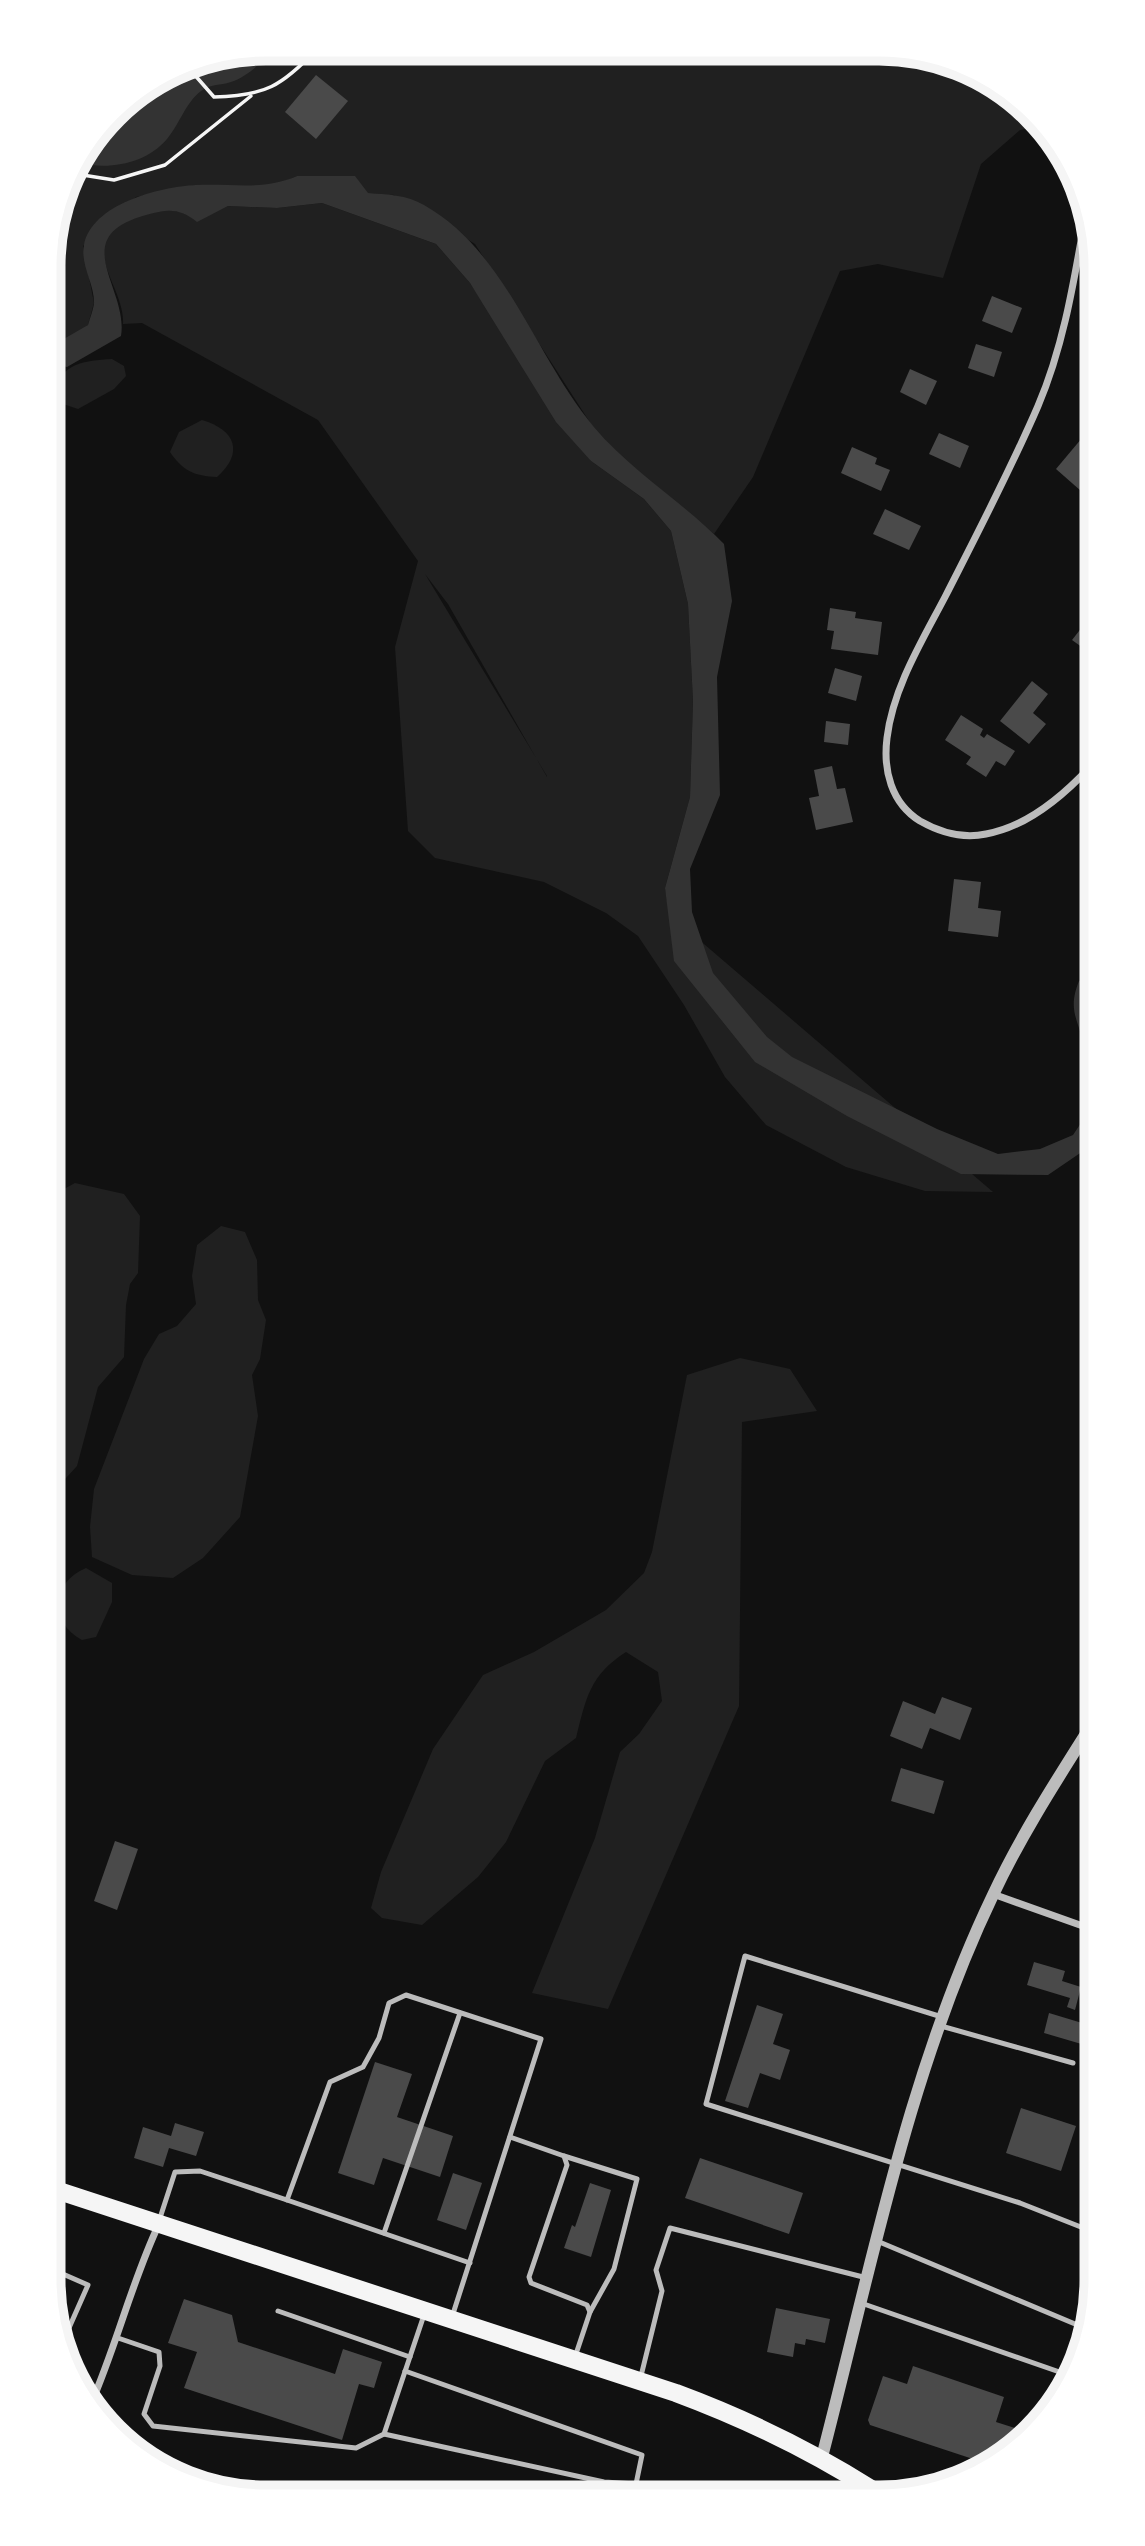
<svg xmlns="http://www.w3.org/2000/svg" width="1145" height="2546" viewBox="0 0 1145 2546" font-family="Arial,sans-serif">
<rect width="100%" height="100%" fill="#111"/>
<g fill="#202020" fill-rule="evenodd">
<path d="M 266,49 L 921,53 L 1022,103 L 1041,126 L 1020,130 L 981,164 L 943,278 L 878,264 L 840,271 L 753,477 L 714,534 L 619,455 L 591,424 L 475,244 L 394,195 L 367,193 L 297,176 L 278,184 L 239,188 L 195,185 L 136,197 L 83,246 L 94,303 L 88,325 L 50,356 L 49,251 L 71,170 L 123,103 L 183,65 Z"/>
<path d="M 322,203 L 436,244 L 470,283 L 591,461 L 644,499 L 671,531 L 688,604 L 693,701 L 690,797 L 665,888 L 669,914 L 993,1192 L 925,1191 L 846,1167 L 766,1125 L 725,1077 L 684,1005 L 638,936 L 606,913 L 544,882 L 435,858 L 408,831 L 395,647 L 418,561 L 318,420 L 142,323 L 123,324 C 126,283 64,237 147,214 C 168,209 179,208 197,221 L 228,206 L 277,208 ZM 425,574 L 448,604 L 547,777 L 547,776 Z"/>
<path d="M 112,359 L 124,366 L 126,376 L 114,389 L 78,409 L 60,403 L 52,388 C 68,362 83,361 112,359 Z"/>
<path d="M 202,420 C 236,430 244,453 217,477 C 194,476 183,471 170,452 L 179,432 Z"/>
<path d="M 75,1183 L 124,1194 L 140,1216 L 138,1273 L 130,1284 L 126,1305 L 124,1357 L 98,1387 L 77,1466 L 54,1491 L 53,1195 Z"/>
<path d="M 221,1226 L 245,1232 L 257,1260 L 258,1300 L 266,1320 L 260,1359 L 252,1375 L 258,1416 L 240,1517 L 203,1558 L 173,1578 L 132,1575 L 92,1557 L 90,1527 L 94,1489 L 144,1359 L 159,1334 L 177,1326 L 196,1304 L 192,1276 L 197,1245 Z"/>
<path d="M 740,1358 L 790,1369 L 817,1411 L 742,1422 L 739,1706 L 608,2009 L 532,1993 L 595,1838 L 620,1752 L 639,1734 L 662,1701 L 658,1672 L 626,1652 C 590,1675 586,1698 576,1738 L 545,1761 L 506,1842 L 478,1877 L 422,1925 L 382,1918 L 371,1908 L 381,1872 L 433,1749 L 483,1675 L 534,1652 L 606,1610 L 644,1573 L 652,1552 L 687,1375 Z"/>
<path d="M 86,1568 L 112,1583 L 112,1602 L 96,1637 L 82,1640 C 49,1623 51,1582 86,1568 Z"/>
</g>
<g fill="#333">
<path d="M 266,49 L 274,49 C 261,62 249,76 231,82 C 219,86 213,83 201,91 C 186,102 179,125 167,139 C 146,164 107,171 77,162 L 123,103 L 178,68 L 186,75 L 198,62 Z"/>
<path d="M 297,176 L 355,176 L 368,193 C 386,194 407,195 424,205 C 507,252 535,357 594,427 C 632,472 683,502 724,544 L 732,601 L 717,677 L 720,795 L 690,869 L 692,912 L 713,973 L 767,1037 L 792,1057 L 937,1129 L 998,1154 L 1040,1149 L 1073,1135 L 1089,1111 C 1085,1091 1085,1071 1084,1050 C 1081,1021 1066,1013 1079,981 L 1091,976 C 1091,996 1081,1009 1091,1028 L 1092,1145 L 1048,1175 L 961,1174 L 847,1116 L 755,1062 L 674,961 L 665,888 L 690,797 L 693,701 L 688,604 L 671,531 L 644,499 L 591,461 L 556,422 L 470,283 L 436,244 L 322,203 L 277,208 L 228,206 L 197,222 C 179,208 168,209 146,215 C 65,237 129,288 121,336 L 67,367 L 50,363 L 50,337 L 62,340 L 88,325 C 90,318 93,310 94,304 C 95,285 80,265 84,245 C 92,204 159,187 196,185 C 232,183 263,191 297,176 Z"/>
</g>
<g fill="#4a4a4a">
<path d="M 382,50 L 408,50 L 396,63 Z"/>
<path d="M 316,75 L 348,101 L 316,139 L 285,112 Z"/>
<path d="M 992,296 L 1022,308 L 1012,333 L 982,321 Z"/>
<path d="M 976,344 L 1002,352 L 994,377 L 968,368 Z"/>
<path d="M 910,369 L 937,381 L 926,405 L 900,392 Z"/>
<path d="M 939,433 L 969,446 L 960,468 L 929,454 Z"/>
<path d="M 1082,438 L 1089,444 L 1089,498 L 1056,469 Z"/>
<path d="M 852,447 L 877,458 L 875,464 L 890,470 L 881,491 L 841,473 Z"/>
<path d="M 885,509 L 921,526 L 909,550 L 873,534 Z"/>
<path d="M 830,608 L 856,612 L 855,618 L 882,622 L 878,655 L 831,649 L 834,631 L 827,630 Z"/>
<path d="M 1090,617 L 1090,653 L 1072,640 Z"/>
<path d="M 835,668 L 862,676 L 856,701 L 828,693 Z"/>
<path d="M 1032,681 L 1048,694 L 1033,713 L 1046,724 L 1029,744 L 1000,721 Z"/>
<path d="M 961,715 L 983,729 L 980,735 L 984,738 L 987,734 L 1015,751 L 1005,766 L 996,761 L 986,777 L 966,764 L 971,757 L 945,740 Z"/>
<path d="M 826,721 L 850,724 L 848,745 L 824,742 Z"/>
<path d="M 832,766 L 837,789 L 845,788 L 853,822 L 816,830 L 809,798 L 819,796 L 814,770 Z"/>
<path d="M 954,879 L 981,882 L 978,908 L 1001,911 L 998,937 L 948,931 Z"/>
<path d="M 942,1697 L 972,1708 L 960,1740 L 930,1728 L 922,1749 L 890,1736 L 903,1701 L 935,1714 Z"/>
<path d="M 901,1768 L 944,1781 L 934,1814 L 891,1801 Z"/>
<path d="M 115,1841 L 138,1849 L 117,1910 L 94,1901 Z"/>
<path d="M 1034,1962 L 1065,1971 L 1062,1981 L 1081,1987 L 1075,2010 L 1067,2007 L 1070,1998 L 1027,1985 Z"/>
<path d="M 757,2005 L 783,2014 L 773,2044 L 790,2050 L 780,2080 L 760,2073 L 748,2108 L 725,2101 Z"/>
<path d="M 1049,2013 L 1092,2026 L 1088,2038 L 1095,2040 L 1095,2048 L 1044,2033 Z"/>
<path d="M 375,2062 L 412,2074 L 397,2117 L 453,2136 L 440,2177 L 383,2158 L 374,2185 L 338,2173 Z"/>
<path d="M 1021,2108 L 1076,2126 L 1061,2171 L 1006,2153 Z"/>
<path d="M 175,2123 L 204,2132 L 196,2156 L 169,2148 L 163,2167 L 134,2158 L 143,2127 L 171,2136 Z"/>
<path d="M 700,2158 L 803,2193 L 789,2234 L 685,2198 Z"/>
<path d="M 453,2173 L 482,2183 L 466,2230 L 437,2220 Z"/>
<path d="M 590,2183 L 611,2190 L 591,2257 L 564,2248 L 572,2225 L 575,2227 Z"/>
<path d="M 184,2299 L 232,2315 L 238,2342 L 335,2374 L 343,2349 L 382,2362 L 374,2388 L 359,2384 L 342,2440 L 184,2388 L 197,2352 L 168,2343 Z"/>
<path d="M 776,2308 L 830,2319 L 825,2343 L 806,2339 L 805,2345 L 795,2343 L 793,2357 L 767,2352 Z"/>
<path d="M 913,2366 L 1004,2397 L 996,2422 L 1027,2432 L 1025,2439 L 1005,2456 L 995,2453 L 993,2458 L 984,2455 L 982,2462 L 870,2425 L 868,2420 L 883,2376 L 907,2384 Z"/>
</g>
<g fill="none" stroke-linecap="round" stroke-linejoin="round">
<g stroke="#f5f5f5" stroke-width="3.5">
<path d="M 186,65 L 214,97 C 265,96 282,86 317,49"/>
<path d="M 70,173 L 114,180 L 165,165 L 251,96"/>
</g>
<g stroke="#bcbcbc" stroke-width="5">
<path d="M 942,2017 L 745,1956 L 706,2104 L 1020,2203 L 1091,2231 L 1095,2230"/>
<path d="M 941,2026 L 1073,2063"/>
<path d="M 510,2137 L 564,2156 L 567,2165 L 529,2277 L 531,2283 L 587,2305 L 590,2312 L 575,2357"/>
<path d="M 564,2156 L 637,2179 L 614,2269 L 590,2312"/>
<path d="M 287,2200 L 470,2263"/>
<path d="M 159,2221 L 175,2172 L 200,2171 L 287,2200 L 330,2082 L 363,2067 L 379,2038 L 389,2003 L 406,1995 L 541,2039 L 452,2317"/>
<path d="M 384,2233 L 460,2013"/>
<path d="M 877,2241 L 1087,2329"/>
<path d="M 56,2271 L 88,2285 L 61,2346"/>
<path d="M 861,2303 L 1071,2376"/>
<path d="M 278,2311 L 410,2357"/>
<path d="M 118,2338 L 159,2352 L 160,2366 L 144,2414 L 153,2426 L 356,2448 L 384,2434 L 424,2315"/>
<path d="M 1064,2374 L 1081,2327"/>
<path d="M 640,2380 L 662,2291 L 656,2270 L 670,2228 L 867,2278"/>
<path d="M 384,2434 L 604,2482 L 636,2484 L 642,2455 L 405,2371"/>
</g>
<g stroke="#bcbcbc" stroke-width="7">
<path d="M 1087,207 C 1075,274 1065,343 1038,406 C 1010,471 977,534 945,597 C 922,641 893,688 887,738 C 883,770 891,803 920,821 C 941,833 962,839 986,834 C 1026,827 1063,796 1090,767"/>
<path d="M 993,1894 L 1094,1930"/>
<path d="M 90,2406 C 116,2347 131,2284 158,2226"/>
</g>
<path stroke="#bcbcbc" stroke-width="12" d="M 822,2457 C 871,2269 908,2072 993,1895 C 1021,1835 1058,1778 1094,1721"/>
<path stroke="#f5f5f5" stroke-width="18" d="M 56,2190 L 676,2393 C 746,2419 810,2450 873,2490"/>
</g>
<path d="M0 0H1145V2546H0ZM266 61H879A205 205 0 0 1 1084 266V2280A205 205 0 0 1 879 2485H266A205 205 0 0 1 61 2280V266A205 205 0 0 1 266 61Z" fill="#fff" fill-rule="evenodd"/>
<path fill="none" stroke="#f5f5f5" stroke-width="9" d="M266 61H879A205 205 0 0 1 1084 266V2280A205 205 0 0 1 879 2485H266A205 205 0 0 1 61 2280V266A205 205 0 0 1 266 61Z"/>
</svg>
